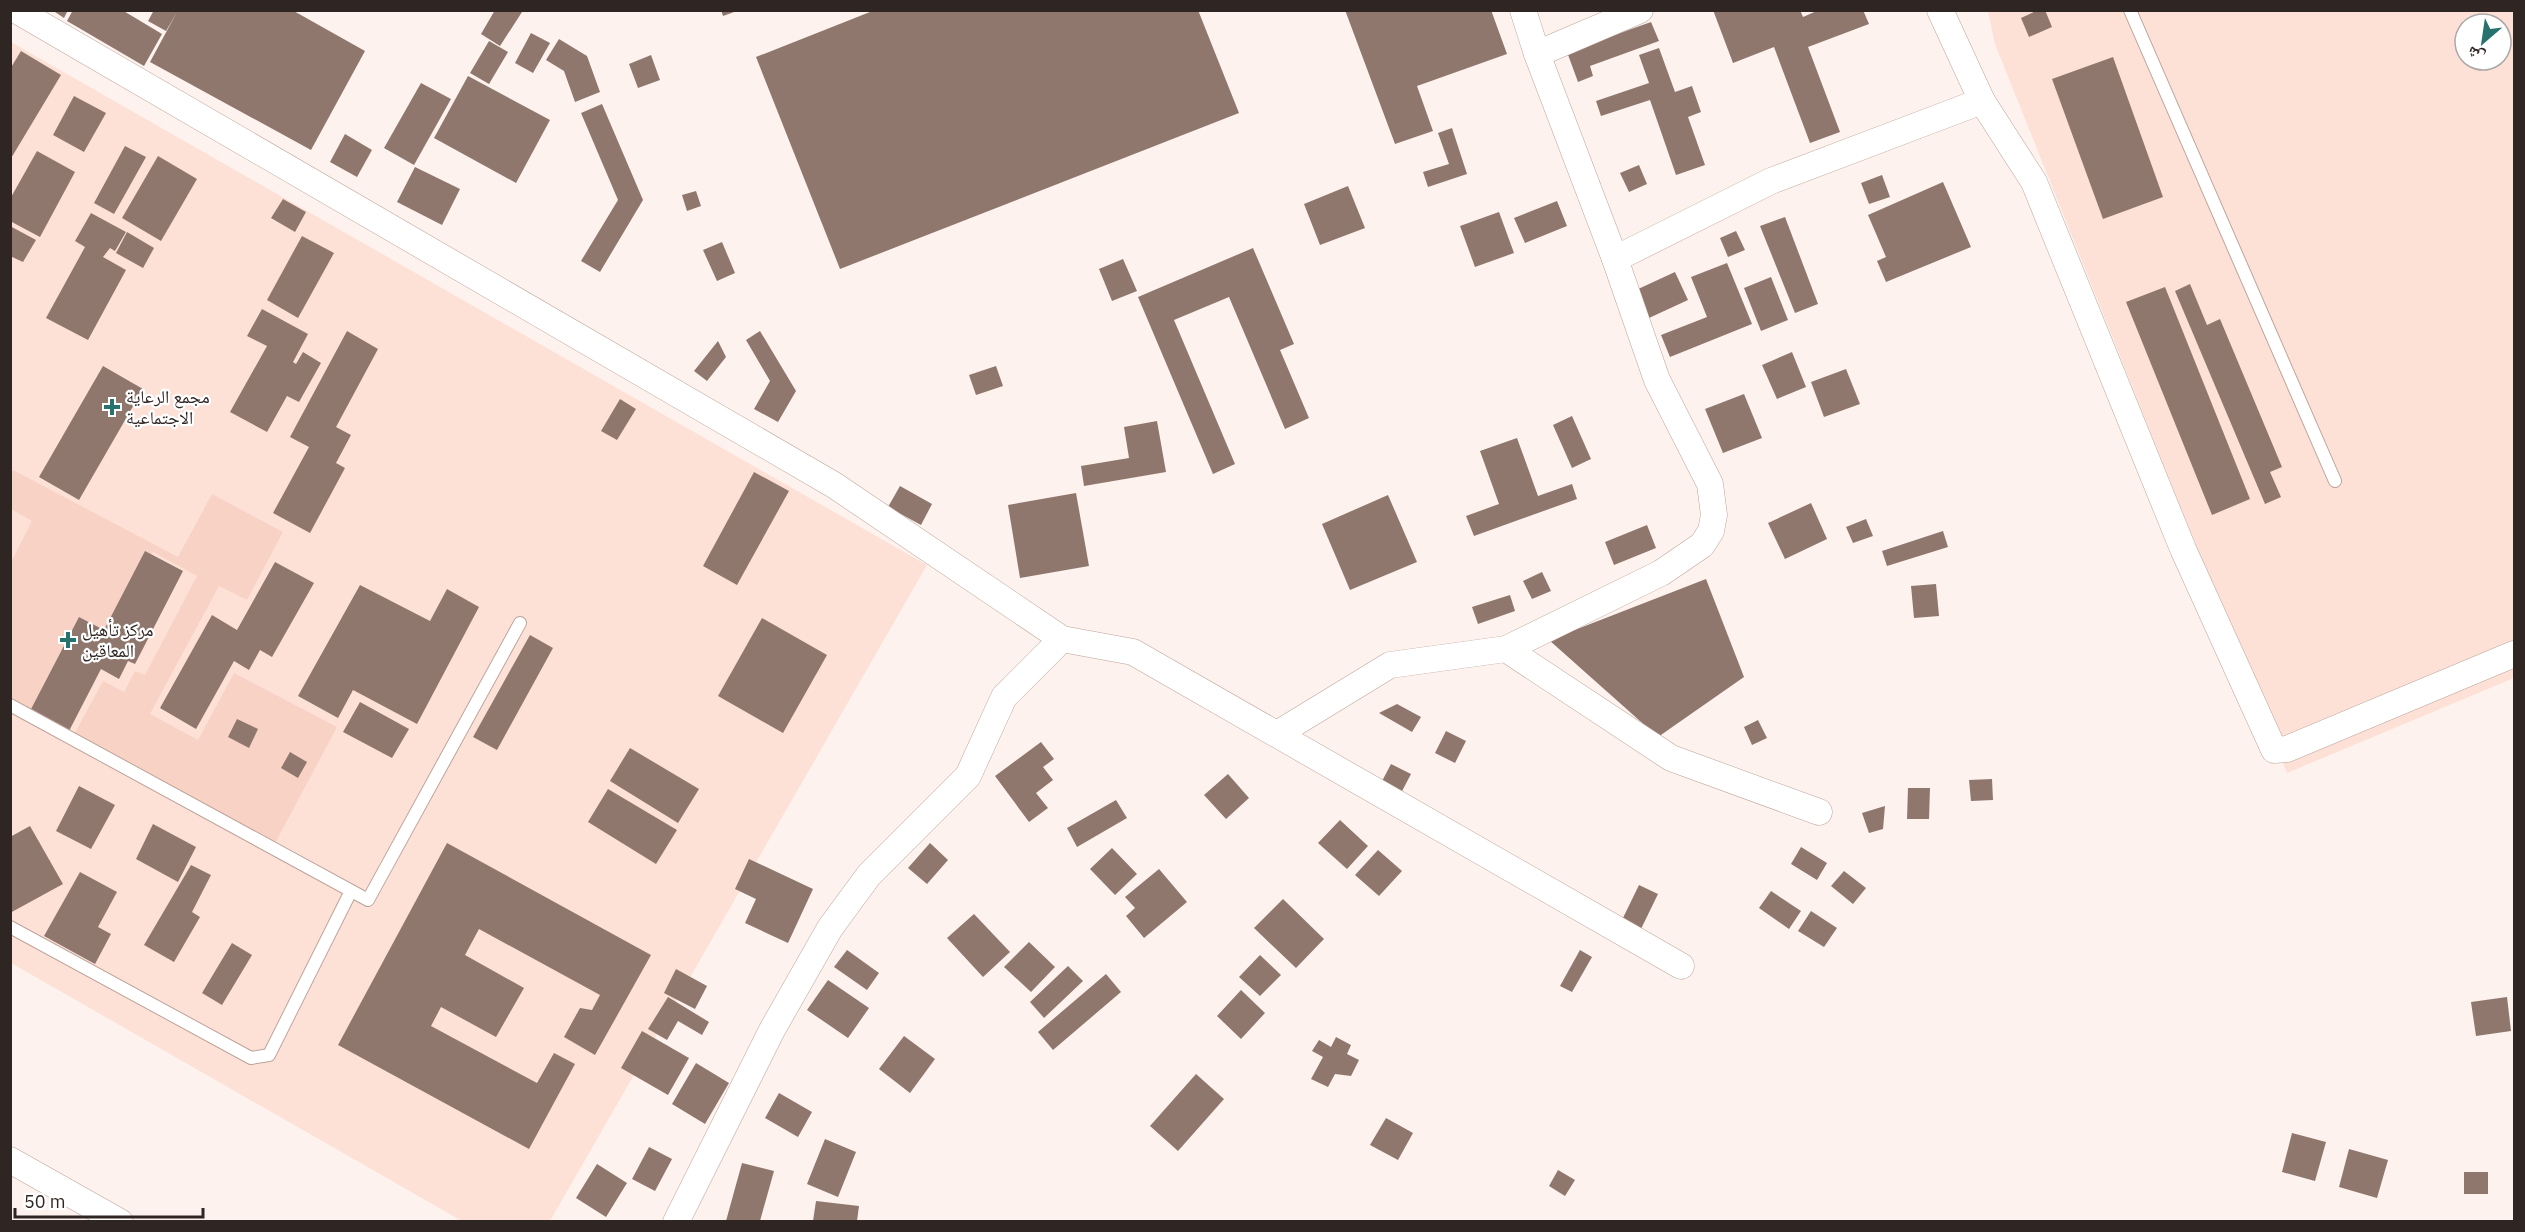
<svg xmlns="http://www.w3.org/2000/svg" width="2525" height="1232" viewBox="0 0 2525 1232" font-family="'IBM Plex Sans','Noto Naskh Arabic',sans-serif">
<rect width="100%" height="100%" fill="#fdf2ee"/>
<g fill="#fde1d7" fill-rule="evenodd">
<path d="M 1988,11 L 2514,11 L 2514,678 L 2287,773 L 1995,44 ZM 2465,24 L 2501,24 L 2501,60 L 2465,60 Z"/>
<path d="M 11,42 L 927,565 L 550,1221 L 462,1221 L 11,963 Z"/>
</g>
<path fill="#f8d2c4" d="M 13,470 L 178,557 L 212,494 L 283,532 L 247,600 L 219,586 L 150,714 L 198,740 L 234,673 L 337,727 L 272,849 L 70,742 L 103,681 L 124,692 L 135,671 L 145,675 L 197,576 L 153,552 L 108,636 L 34,710 L 11,698 L 11,562 L 32,521 L 11,509 L 10,475 Z"/>
<g fill="#8f776e">
<path d="M 52,10 L 68,10 L 64,18 Z"/>
<path d="M 73,10 L 122,10 L 162,34 L 144,66 L 67,21 Z"/>
<path d="M 154,10 L 292,10 L 365,51 L 311,150 L 150,62 L 177,12 L 166,31 L 148,21 Z"/>
<path d="M 495,10 L 522,12 L 500,46 L 481,34 Z"/>
<path d="M 721,10 L 737,10 L 737,11 L 723,16 Z"/>
<path d="M 875,10 L 1198,10 L 1239,113 L 840,269 L 756,57 Z"/>
<path d="M 1345,10 L 1491,10 L 1507,54 L 1417,86 L 1433,131 L 1395,144 Z"/>
<path d="M 1713,10 L 1800,10 L 1803,17 L 1819,10 L 1863,10 L 1869,24 L 1808,47 L 1840,132 L 1810,143 L 1774,47 L 1733,63 Z"/>
<path d="M 2038,10 L 2045,10 L 2052,27 L 2029,37 L 2021,18 Z"/>
<path d="M 1651,22 L 1659,41 L 1590,66 L 1593,76 L 1578,82 L 1567,52 Z"/>
<path d="M 531,33 L 550,43 L 533,73 L 515,63 Z"/>
<path d="M 559,39 L 587,56 L 600,92 L 575,102 L 564,71 L 546,60 Z"/>
<path d="M 489,41 L 508,52 L 489,84 L 470,73 Z"/>
<path d="M 1659,48 L 1675,92 L 1692,86 L 1701,112 L 1688,117 L 1705,165 L 1676,175 L 1650,100 L 1601,116 L 1596,101 L 1649,83 L 1639,55 Z"/>
<path d="M 21,51 L 61,75 L 10,160 L 10,69 Z"/>
<path d="M 651,55 L 660,80 L 638,88 L 629,64 Z"/>
<path d="M 2113,57 L 2163,197 L 2103,219 L 2052,79 Z"/>
<path d="M 468,76 L 550,120 L 516,183 L 434,138 Z"/>
<path d="M 421,83 L 451,99 L 414,165 L 384,148 Z"/>
<path d="M 74,96 L 106,113 L 84,152 L 53,135 Z"/>
<path d="M 602,104 L 643,200 L 600,272 L 581,261 L 618,200 L 581,113 Z"/>
<path d="M 1452,128 L 1467,174 L 1428,187 L 1423,172 L 1449,164 L 1438,133 Z"/>
<path d="M 345,134 L 372,150 L 357,177 L 330,162 Z"/>
<path d="M 125,146 L 146,157 L 114,214 L 94,203 Z"/>
<path d="M 37,151 L 75,172 L 40,237 L 10,221 L 10,199 Z"/>
<path d="M 158,156 L 197,179 L 161,241 L 122,218 Z"/>
<path d="M 1639,165 L 1647,184 L 1629,192 L 1620,173 Z"/>
<path d="M 415,167 L 460,189 L 442,225 L 397,202 Z"/>
<path d="M 1882,175 L 1890,197 L 1869,204 L 1861,183 Z"/>
<path d="M 1943,182 L 1971,247 L 1886,282 L 1877,261 L 1886,257 L 1868,215 Z"/>
<path d="M 1348,186 L 1365,228 L 1320,245 L 1304,204 Z"/>
<path d="M 696,191 L 701,206 L 687,211 L 682,195 Z"/>
<path d="M 283,199 L 306,212 L 295,232 L 271,218 Z"/>
<path d="M 1557,201 L 1567,226 L 1525,243 L 1514,218 Z"/>
<path d="M 1499,212 L 1514,253 L 1475,267 L 1460,226 Z"/>
<path d="M 91,213 L 126,232 L 115,251 L 110,248 L 103,257 L 126,270 L 88,340 L 46,318 L 85,247 L 75,241 Z"/>
<path d="M 1785,217 L 1818,304 L 1795,313 L 1760,226 Z"/>
<path d="M 10,226 L 36,240 L 23,262 L 10,256 Z"/>
<path d="M 1736,231 L 1745,250 L 1728,257 L 1720,238 Z"/>
<path d="M 127,232 L 154,248 L 143,268 L 116,253 Z"/>
<path d="M 302,236 L 334,253 L 298,318 L 267,300 Z"/>
<path d="M 722,242 L 735,273 L 717,281 L 703,250 Z"/>
<path d="M 1253,248 L 1294,344 L 1280,350 L 1309,418 L 1285,429 L 1229,297 L 1174,320 L 1235,464 L 1213,474 L 1138,297 Z"/>
<path d="M 1123,259 L 1137,291 L 1112,301 L 1099,269 Z"/>
<path d="M 1727,263 L 1752,324 L 1670,357 L 1661,335 L 1707,317 L 1691,277 Z"/>
<path d="M 1675,272 L 1688,300 L 1649,318 L 1636,290 Z"/>
<path d="M 1771,277 L 1788,320 L 1761,331 L 1744,288 Z"/>
<path d="M 2190,284 L 2207,325 L 2220,319 L 2282,467 L 2270,472 L 2281,497 L 2265,504 L 2175,291 Z"/>
<path d="M 2165,287 L 2250,499 L 2212,515 L 2126,302 Z"/>
<path d="M 262,309 L 308,334 L 293,362 L 296,364 L 303,352 L 321,363 L 299,402 L 287,396 L 267,432 L 230,412 L 267,346 L 247,336 Z"/>
<path d="M 347,331 L 378,349 L 336,427 L 351,435 L 336,463 L 345,468 L 310,533 L 273,513 L 309,447 L 290,437 Z"/>
<path d="M 760,331 L 796,391 L 778,422 L 754,409 L 770,381 L 746,340 Z"/>
<path d="M 718,341 L 726,357 L 707,381 L 694,371 Z"/>
<path d="M 1792,352 L 1806,387 L 1777,399 L 1762,365 Z"/>
<path d="M 103,366 L 143,389 L 79,500 L 39,477 Z"/>
<path d="M 996,366 L 1003,386 L 976,395 L 969,375 Z"/>
<path d="M 1846,369 L 1860,404 L 1824,417 L 1811,382 Z"/>
<path d="M 1744,394 L 1762,438 L 1723,453 L 1705,409 Z"/>
<path d="M 620,399 L 636,409 L 617,440 L 601,431 Z"/>
<path d="M 1572,416 L 1591,459 L 1572,468 L 1553,425 Z"/>
<path d="M 1157,421 L 1166,472 L 1084,486 L 1081,466 L 1129,458 L 1124,427 Z"/>
<path d="M 1517,438 L 1538,496 L 1572,484 L 1577,499 L 1474,536 L 1466,516 L 1499,504 L 1480,451 Z"/>
<path d="M 754,472 L 789,491 L 737,585 L 703,566 Z"/>
<path d="M 900,486 L 932,504 L 921,525 L 888,507 Z"/>
<path d="M 1076,493 L 1089,566 L 1020,578 L 1008,505 Z"/>
<path d="M 1388,495 L 1417,562 L 1350,590 L 1322,524 Z"/>
<path d="M 1811,503 L 1827,539 L 1785,559 L 1768,523 Z"/>
<path d="M 1866,519 L 1873,536 L 1853,543 L 1846,527 Z"/>
<path d="M 1647,525 L 1656,548 L 1614,565 L 1605,542 Z"/>
<path d="M 1943,531 L 1948,547 L 1887,566 L 1882,551 Z"/>
<path d="M 145,551 L 183,571 L 135,664 L 128,661 L 119,679 L 101,669 L 69,731 L 30,711 L 79,617 L 104,630 Z"/>
<path d="M 275,562 L 314,583 L 272,657 L 260,650 L 249,670 L 234,661 L 196,729 L 160,708 L 212,615 L 237,630 Z"/>
<path d="M 1542,572 L 1551,591 L 1532,599 L 1523,581 Z"/>
<path d="M 1706,579 L 1744,677 L 1658,737 L 1549,640 Z"/>
<path d="M 1936,584 L 1939,616 L 1914,618 L 1911,586 Z"/>
<path d="M 360,585 L 430,621 L 447,589 L 479,607 L 417,724 L 353,690 L 338,718 L 298,696 Z"/>
<path d="M 1510,595 L 1515,611 L 1478,624 L 1472,607 Z"/>
<path d="M 762,618 L 827,655 L 783,733 L 718,696 Z"/>
<path d="M 530,635 L 553,648 L 497,750 L 473,737 Z"/>
<path d="M 360,702 L 409,729 L 392,758 L 343,732 Z"/>
<path d="M 1397,704 L 1421,717 L 1412,732 L 1379,713 Z"/>
<path d="M 237,719 L 258,729 L 249,748 L 228,737 Z"/>
<path d="M 1758,720 L 1767,738 L 1752,745 L 1744,727 Z"/>
<path d="M 1446,731 L 1466,741 L 1455,763 L 1435,753 Z"/>
<path d="M 1041,742 L 1054,759 L 1043,767 L 1053,780 L 1036,793 L 1048,808 L 1029,822 L 995,776 Z"/>
<path d="M 630,748 L 699,789 L 678,823 L 610,781 Z"/>
<path d="M 290,752 L 307,762 L 298,778 L 281,768 Z"/>
<path d="M 1391,764 L 1411,774 L 1400,795 L 1380,785 Z"/>
<path d="M 1228,774 L 1249,798 L 1226,819 L 1204,795 Z"/>
<path d="M 1992,779 L 1993,800 L 1971,801 L 1969,780 Z"/>
<path d="M 79,786 L 115,805 L 91,849 L 56,831 Z"/>
<path d="M 1908,788 L 1930,788 L 1929,819 L 1907,819 Z"/>
<path d="M 608,789 L 677,830 L 656,864 L 588,822 Z"/>
<path d="M 1116,800 L 1127,818 L 1077,847 L 1067,828 Z"/>
<path d="M 1885,806 L 1883,829 L 1869,833 L 1862,813 Z"/>
<path d="M 1340,820 L 1368,846 L 1347,869 L 1318,843 Z"/>
<path d="M 153,824 L 196,847 L 178,882 L 136,859 Z"/>
<path d="M 30,826 L 63,884 L 10,913 L 10,837 Z"/>
<path d="M 447,843 L 651,955 L 595,1055 L 564,1037 L 580,1008 L 592,1010 L 600,995 L 479,929 L 465,955 L 524,988 L 496,1037 L 441,1007 L 431,1026 L 537,1083 L 554,1053 L 575,1064 L 529,1149 L 338,1045 Z"/>
<path d="M 930,843 L 948,860 L 927,884 L 908,868 Z"/>
<path d="M 1801,847 L 1827,863 L 1817,880 L 1791,864 Z"/>
<path d="M 1112,848 L 1137,874 L 1115,895 L 1090,869 Z"/>
<path d="M 1378,850 L 1402,871 L 1379,896 L 1355,875 Z"/>
<path d="M 749,859 L 813,889 L 788,943 L 745,923 L 756,899 L 735,889 Z"/>
<path d="M 191,865 L 211,875 L 192,912 L 200,917 L 174,962 L 144,945 Z"/>
<path d="M 1159,869 L 1187,902 L 1144,938 L 1126,916 L 1135,908 L 1125,897 Z"/>
<path d="M 1844,871 L 1866,888 L 1853,904 L 1831,886 Z"/>
<path d="M 80,872 L 117,892 L 98,927 L 111,934 L 95,964 L 44,936 Z"/>
<path d="M 1639,885 L 1658,894 L 1640,931 L 1621,922 Z"/>
<path d="M 1771,891 L 1801,911 L 1789,929 L 1759,908 Z"/>
<path d="M 1283,899 L 1324,939 L 1296,968 L 1254,928 Z"/>
<path d="M 1811,911 L 1837,928 L 1824,947 L 1798,931 Z"/>
<path d="M 974,914 L 1010,952 L 983,977 L 947,938 Z"/>
<path d="M 1029,942 L 1055,967 L 1031,992 L 1004,967 Z"/>
<path d="M 232,943 L 252,955 L 222,1005 L 202,993 Z"/>
<path d="M 847,950 L 879,973 L 867,990 L 834,967 Z"/>
<path d="M 1580,950 L 1592,957 L 1572,992 L 1560,986 Z"/>
<path d="M 1260,955 L 1281,975 L 1260,996 L 1239,977 Z"/>
<path d="M 1068,966 L 1083,981 L 1044,1018 L 1030,1002 Z"/>
<path d="M 676,969 L 707,986 L 695,1009 L 664,993 Z"/>
<path d="M 1106,974 L 1121,992 L 1053,1050 L 1038,1032 Z"/>
<path d="M 828,980 L 869,1008 L 848,1038 L 807,1010 Z"/>
<path d="M 1241,990 L 1265,1013 L 1241,1039 L 1217,1016 Z"/>
<path d="M 668,997 L 709,1022 L 702,1035 L 678,1021 L 667,1040 L 648,1029 Z"/>
<path d="M 2507,997 L 2511,1031 L 2476,1036 L 2471,1002 Z"/>
<path d="M 642,1031 L 689,1058 L 668,1095 L 621,1068 Z"/>
<path d="M 904,1036 L 935,1059 L 910,1093 L 879,1069 Z"/>
<path d="M 1336,1037 L 1351,1045 L 1347,1054 L 1359,1060 L 1351,1076 L 1335,1074 L 1328,1087 L 1311,1079 L 1323,1057 L 1312,1051 L 1319,1040 L 1331,1047 Z"/>
<path d="M 696,1063 L 729,1083 L 705,1124 L 672,1104 Z"/>
<path d="M 1196,1074 L 1224,1099 L 1178,1151 L 1150,1126 Z"/>
<path d="M 779,1093 L 812,1112 L 798,1137 L 765,1118 Z"/>
<path d="M 1386,1118 L 1413,1133 L 1398,1160 L 1370,1145 Z"/>
<path d="M 2292,1133 L 2326,1142 L 2315,1181 L 2282,1172 Z"/>
<path d="M 825,1139 L 856,1152 L 838,1197 L 807,1184 Z"/>
<path d="M 649,1147 L 672,1159 L 655,1191 L 632,1179 Z"/>
<path d="M 2349,1149 L 2388,1160 L 2377,1198 L 2339,1187 Z"/>
<path d="M 742,1163 L 774,1171 L 760,1221 L 726,1221 Z"/>
<path d="M 597,1164 L 627,1183 L 606,1217 L 576,1198 Z"/>
<path d="M 1558,1170 L 1575,1180 L 1565,1196 L 1549,1186 Z"/>
<rect x="2464" y="1172" width="24" height="22"/>
<path d="M 816,1201 L 859,1206 L 857,1221 L 813,1221 Z"/>
</g>
<g fill="none" stroke-linecap="round" stroke-linejoin="round">
<g stroke="#bda49a" stroke-width="14">
<g id="service">
<path d="M 2130,10 L 2335,481"/>
<path d="M 10,705 L 368,900 L 520,623"/>
<path d="M 10,927 L 251,1058 L 269,1055 L 351,891"/>
</g>
</g>
<g stroke="#bda49a" stroke-width="27">
<g id="minor">
<path d="M 16,10 L 834,485 L 1062,639 L 1133,652 L 1681,966"/>
<path d="M 1940,10 L 1982,101 L 2034,182 L 2183,549 L 2274,750 L 2287,749 L 2514,654"/>
<path d="M 1537,54 L 1640,10"/>
<path d="M 1615,259 L 1771,181 L 1982,101"/>
<path d="M 1506,649 L 1671,758 L 1819,812"/>
<path d="M 1277,734 L 1390,665 L 1506,649 L 1661,573 L 1702,545 L 1711,531 L 1714,515 L 1710,484 L 1657,380 L 1615,259 L 1537,54 L 1523,10"/>
<path d="M 10,1160 L 120,1222"/>
<path d="M 676,1222 L 772,1030 L 830,928 L 869,875 L 968,776 L 1004,697 L 1062,639"/>
</g>
</g>
<use href="#service" stroke="#fff" stroke-width="12"/>
<use href="#minor" stroke="#fff" stroke-width="26"/>
</g>
<g fill="#27716e" stroke="#fff" stroke-width="2">
<path d="M109 398h6v6h6v6h-6v6h-6v-6h-6v-6h6z"/>
<path d="M65 631h6v6h6v6h-6v6h-6v-6h-6v-6h6z"/>
</g>
<g text-anchor="middle" stroke-width="4.5" stroke-linejoin="round" paint-order="stroke">
<g font-size="18" fill="#2f2522" stroke="#fff" text-anchor="start">
<text x="126" y="403">مجمع الرعاية<tspan x="126" dy="21">الاجتماعية</tspan></text>
<text x="82" y="636">مركز تأهيل<tspan x="82" dy="21">المعاقين</tspan></text>
</g>
</g>
<rect width="2525" height="1232" fill="none" stroke="#2f2522" stroke-width="24"/>
<g transform="translate(2483 42) rotate(209)"><circle r="28" fill="#ffffff" stroke="#aca8a7" stroke-width="1.5"/>
<path d="M0-4.5L10 22L0 15L-10 22Z" fill="#27716e"/>
<text y="-9" font-size="16" font-weight="bold" text-anchor="middle" fill="#2f2522">ش</text>
</g>
<path d="M15 1208v9h188v-9" fill="none" stroke="#2f2522" stroke-width="3"/>
<text x="24" y="1208" font-size="18" fill="#2f2522" stroke="#ffffff" stroke-width="4.5" paint-order="stroke">50 m</text>
</svg>
